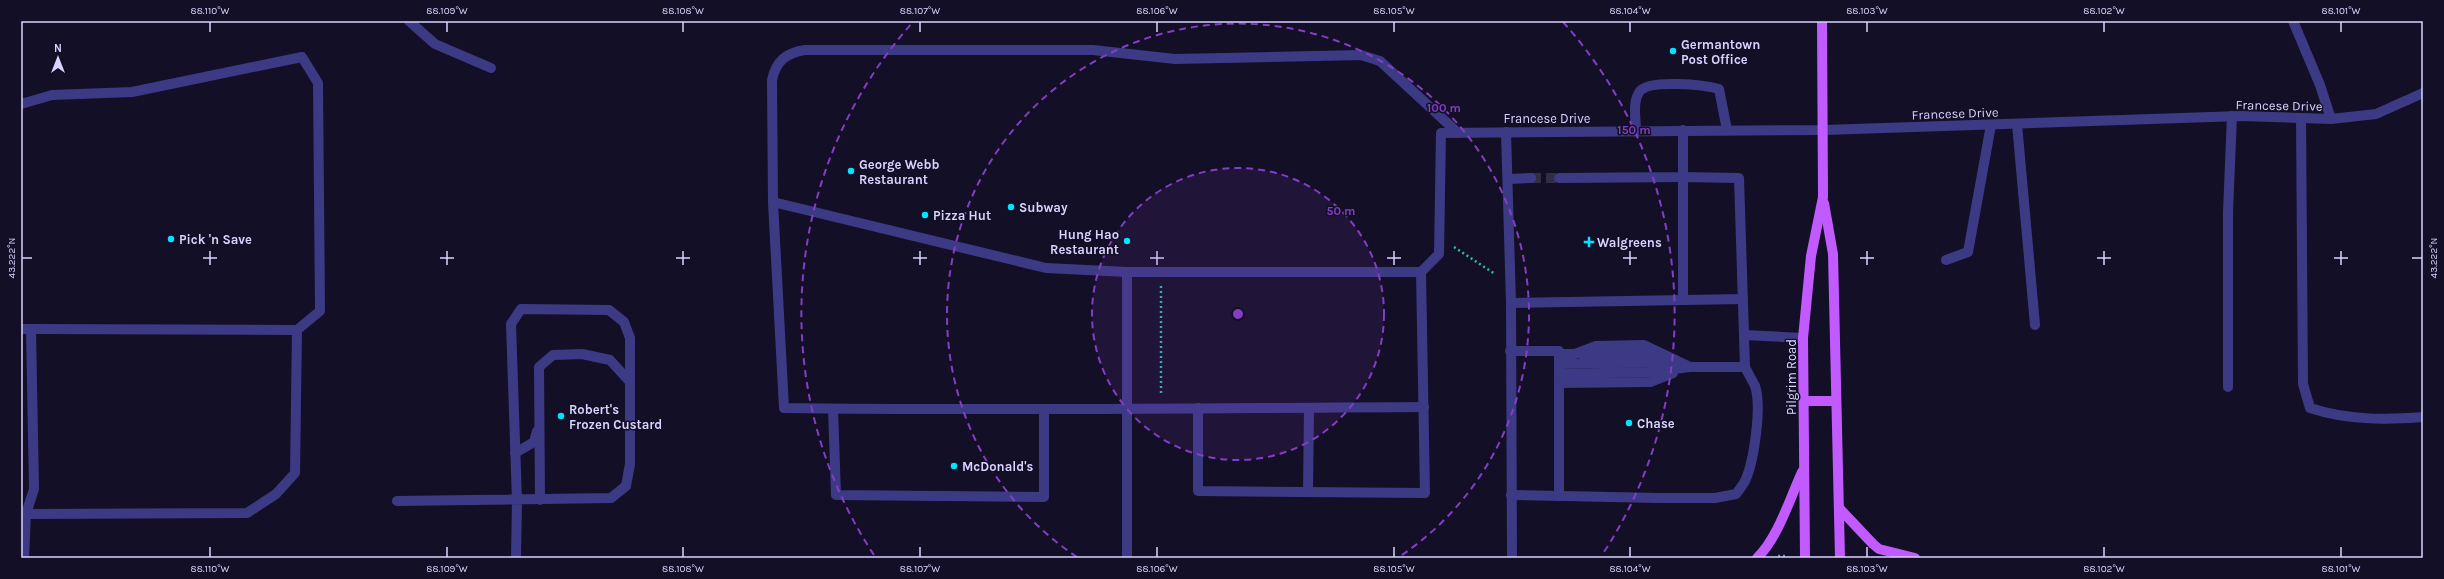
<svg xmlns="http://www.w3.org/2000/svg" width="2444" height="579" viewBox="0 0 2444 579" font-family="Karla,sans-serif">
<rect width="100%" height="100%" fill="#130f26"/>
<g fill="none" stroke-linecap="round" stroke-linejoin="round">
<path stroke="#312d47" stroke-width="10" stroke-dasharray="10 5" stroke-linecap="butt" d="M 1531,178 L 1559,178"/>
<g stroke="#2fb8b0" stroke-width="2.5" stroke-dasharray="2 3" stroke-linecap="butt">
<path d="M 1454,247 L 1495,274"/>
<path d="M 1161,286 L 1161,395"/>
<path d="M 1778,556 L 1788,556"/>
</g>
<g stroke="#3d3a85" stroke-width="10">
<path d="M 409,21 L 435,44 L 491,68"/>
<path d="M 2293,21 L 2320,85 L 2331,119"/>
<path d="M 21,104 L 52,95 L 132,92 L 302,57 L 318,83 L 320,311 L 297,330 L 31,329"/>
<path d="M 2301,118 L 2303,384 L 2310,408 C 2347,420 2384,420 2423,417"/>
<path d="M 2017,124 L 2035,325"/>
<path d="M 1636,131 C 1636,119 1632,101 1640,91 C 1650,79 1705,85 1719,89 L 1727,130"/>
<path d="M 1506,132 L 1511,303 L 1512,558"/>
<path d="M 1559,178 L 1683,177 L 1683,130"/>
<path d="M 1508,179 L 1531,178"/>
<path d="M 773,202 L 772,80 C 776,61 786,53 805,50 L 1093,50 L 1175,59 L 1361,55 L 1380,61 L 1458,133"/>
<path d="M 1946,260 L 1968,252 L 1991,125"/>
<path d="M 1127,272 L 1046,268 L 773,202 L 784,408 C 997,411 1210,408 1424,407"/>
<path d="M 1421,272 L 1439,254 L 1441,133 L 1824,130 L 2241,116 L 2331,119 L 2376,114 L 2423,93"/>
<path d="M 1511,303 L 1743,299"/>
<path d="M 21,329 L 31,329 L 34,489 L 26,514 L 21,514"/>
<path d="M 1744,335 L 1803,338"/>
<path d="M 1510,351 L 1559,351 L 1559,496"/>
<path d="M 1559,354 L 1575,354 L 1596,346 L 1644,345 L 1690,367"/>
<path d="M 1581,354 L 1659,355"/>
<path d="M 1559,364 L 1675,362"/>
<path d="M 1559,374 L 1648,372 L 1690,367 L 1745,367"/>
<path d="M 1559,383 L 1650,382 L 1673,373"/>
<path d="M 2228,387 L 2228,212 L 2232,116"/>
<path d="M 833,409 L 836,495 L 1044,497 L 1044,410"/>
<path d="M 515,453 L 534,442 L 537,431"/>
<path d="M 1308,492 L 1309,408"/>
<path d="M 1511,495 L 1659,498 L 1715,498 L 1736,494 C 1739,490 1743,485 1745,481 C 1754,462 1762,406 1755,386 C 1752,380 1748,373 1745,367 L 1739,178 L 1683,177 L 1683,300"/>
<path d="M 540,500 L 539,367 L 553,355 L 582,354 L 610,360 L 630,382"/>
<path d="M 397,501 L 611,498 L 626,486 L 630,464 L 630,338 L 624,322 L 609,310 L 521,309 L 511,324 L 517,501 L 516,558"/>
<path d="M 24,558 L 26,514 L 247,513 L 276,494 L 295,473 L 297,330"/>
<path d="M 1127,558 L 1127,272 L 1421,272 L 1425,493 L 1198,491 L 1198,408"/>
</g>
<g stroke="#c25bff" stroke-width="10">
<path d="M 1824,203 L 1833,254 L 1840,558"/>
<path d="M 1804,401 L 1836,401"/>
<path d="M 1839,508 L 1873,544 L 1879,549 L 1915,558"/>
<path d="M 1757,558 C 1778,538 1790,498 1802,472"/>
<path d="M 1805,558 L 1803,338 L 1811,256 L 1823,197 L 1822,21"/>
</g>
</g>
<path fill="none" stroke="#d9d4ff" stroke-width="1.5" d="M 210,22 L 210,32M 447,22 L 447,32M 683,22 L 683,32M 920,22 L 920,32M 1157,22 L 1157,32M 1394,22 L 1394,32M 1630,22 L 1630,32M 1867,22 L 1867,32M 2104,22 L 2104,32M 2341,22 L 2341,32M 210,251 L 210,265M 447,251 L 447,265M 683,251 L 683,265M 920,251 L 920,265M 1157,251 L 1157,265M 1394,251 L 1394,265M 1630,251 L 1630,265M 1867,251 L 1867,265M 2104,251 L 2104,265M 2341,251 L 2341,265M 22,258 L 32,258M 203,258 L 217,258M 440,258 L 454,258M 676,258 L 690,258M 913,258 L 927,258M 1150,258 L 1164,258M 1387,258 L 1401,258M 1623,258 L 1637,258M 1860,258 L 1874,258M 2097,258 L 2111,258M 2334,258 L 2348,258M 2412,258 L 2422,258M 210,547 L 210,557M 447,547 L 447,557M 683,547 L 683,557M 920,547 L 920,557M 1157,547 L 1157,557M 1394,547 L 1394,557M 1630,547 L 1630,557M 1867,547 L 1867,557M 2104,547 L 2104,557M 2341,547 L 2341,557"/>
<circle cx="1238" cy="314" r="146" fill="#843dc5" fill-opacity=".12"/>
<g fill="none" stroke="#843dc5" stroke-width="2" stroke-dasharray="7 5">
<circle cx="1238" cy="314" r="146"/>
<path d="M1077 557A291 291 0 1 1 1399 557"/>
<path d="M874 555A437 437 0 0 1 913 22M1563 22A437 437 0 0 1 1602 555"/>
</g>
<g fill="#00e5ff" stroke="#130f26" stroke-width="1.5">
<circle cx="1673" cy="51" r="4"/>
<circle cx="851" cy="171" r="4"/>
<circle cx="1011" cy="207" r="4"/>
<circle cx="925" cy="215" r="4"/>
<circle cx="171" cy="239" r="4"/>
<circle cx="1127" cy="241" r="4"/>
<path d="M1587 236h4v4h4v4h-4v4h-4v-4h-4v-4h4z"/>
<circle cx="561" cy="416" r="4"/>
<circle cx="1629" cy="423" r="4"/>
<circle cx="954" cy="466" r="4"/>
</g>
<g text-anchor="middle" stroke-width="3" stroke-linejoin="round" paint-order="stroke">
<g font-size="13" font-weight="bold" fill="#d9d4ff" stroke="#130f26" text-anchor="start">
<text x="1681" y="49">Germantown<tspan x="1681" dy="15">Post Office</tspan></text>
<text x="859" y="169">George Webb<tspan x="859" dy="15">Restaurant</tspan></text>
<text x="1019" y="212">Subway</text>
<text x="933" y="220">Pizza Hut</text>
<text x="1119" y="239" text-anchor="end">Hung Hao<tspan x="1119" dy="15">Restaurant</tspan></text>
<text x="179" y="244">Pick 'n Save</text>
<text x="1597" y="247">Walgreens</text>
<text x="569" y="414">Robert's<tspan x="569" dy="15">Frozen Custard</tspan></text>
<text x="1637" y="428">Chase</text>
<text x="962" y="471">McDonald's</text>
</g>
<g font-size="13" fill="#d9d4ff" stroke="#130f26">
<text transform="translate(2279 105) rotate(1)" y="5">Francese Drive</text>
<text transform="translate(1955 113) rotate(-2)" y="5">Francese Drive</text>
<text x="1547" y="123">Francese Drive</text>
<text transform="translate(1791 377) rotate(-90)" y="5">Pilgrim Road</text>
</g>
</g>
<circle cx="1238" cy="314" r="6" fill="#843dc5" stroke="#130f26" stroke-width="2"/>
<g font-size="12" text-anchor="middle" font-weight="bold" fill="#843dc5" stroke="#130f26" stroke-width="3" stroke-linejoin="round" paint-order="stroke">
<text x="1444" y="112">100 m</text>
<text x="1634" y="134">150 m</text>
<text x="1341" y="215">50 m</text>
</g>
<rect width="2444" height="579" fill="none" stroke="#130f26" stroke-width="44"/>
<g transform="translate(58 58)" stroke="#130f26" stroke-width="3" paint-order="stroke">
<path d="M0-3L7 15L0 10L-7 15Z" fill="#d9d4ff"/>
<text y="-6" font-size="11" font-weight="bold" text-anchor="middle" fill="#d9d4ff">N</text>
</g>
<rect x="22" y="22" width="2400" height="535" fill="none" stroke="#d9d4ff" stroke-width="1.5"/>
<g font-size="10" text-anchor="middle" fill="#d9d4ff">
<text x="210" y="14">88.110°W</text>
<text x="447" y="14">88.109°W</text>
<text x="683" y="14">88.108°W</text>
<text x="920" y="14">88.107°W</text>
<text x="1157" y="14">88.106°W</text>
<text x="1394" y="14">88.105°W</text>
<text x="1630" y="14">88.104°W</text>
<text x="1867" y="14">88.103°W</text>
<text x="2104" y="14">88.102°W</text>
<text x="2341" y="14">88.101°W</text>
<text transform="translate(11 258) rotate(-90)" y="4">43.222°N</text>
<text transform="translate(2433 258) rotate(-90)" y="4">43.222°N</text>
<text x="210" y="572">88.110°W</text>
<text x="447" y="572">88.109°W</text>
<text x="683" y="572">88.108°W</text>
<text x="920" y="572">88.107°W</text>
<text x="1157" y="572">88.106°W</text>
<text x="1394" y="572">88.105°W</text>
<text x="1630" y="572">88.104°W</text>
<text x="1867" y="572">88.103°W</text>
<text x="2104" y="572">88.102°W</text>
<text x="2341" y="572">88.101°W</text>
</g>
</svg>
